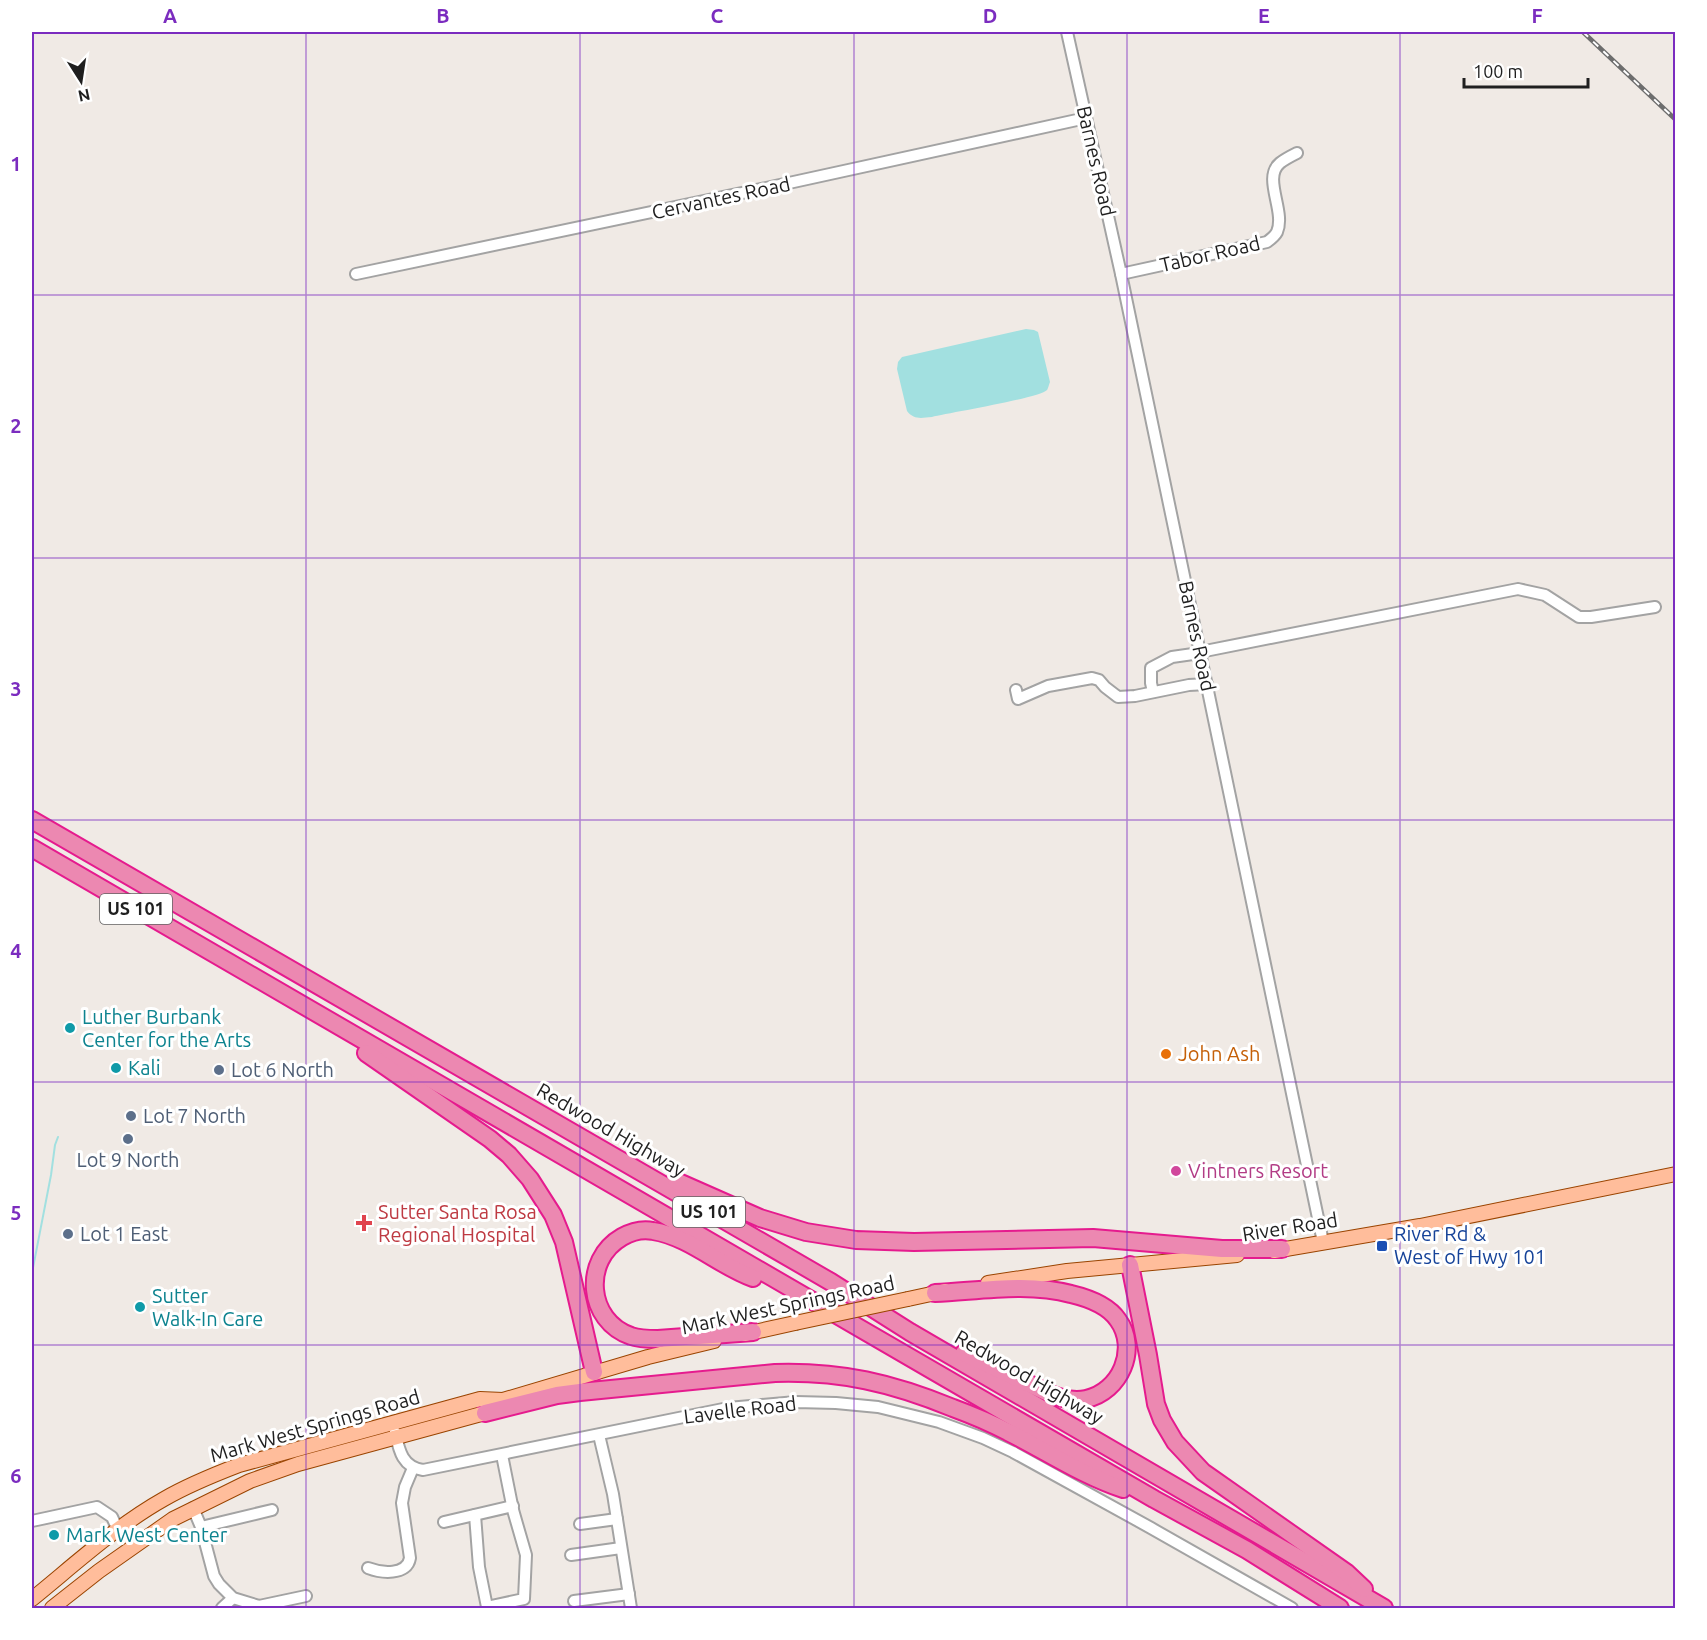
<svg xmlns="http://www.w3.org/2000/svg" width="1707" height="1640" viewBox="0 0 1707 1640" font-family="Ubuntu,sans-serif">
<rect width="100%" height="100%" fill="#f0eae5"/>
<path fill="#a2e0e0" d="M 1026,329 L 1034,330 L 1038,332 L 1050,382 C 1049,384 1048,389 1047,390 C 1040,398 948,413 932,417 C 921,418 914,420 907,411 L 897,369 L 898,362 L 902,357 Z"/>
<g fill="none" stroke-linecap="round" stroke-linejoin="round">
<path stroke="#a2e0e0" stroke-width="2" d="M 32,1273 L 51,1175 L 55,1145 L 58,1137"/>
<g stroke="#a3a3a3" stroke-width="14">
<g id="minor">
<path d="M 1067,32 L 1121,274 L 1323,1242"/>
<path d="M 356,274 L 766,188 L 1086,118"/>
<path d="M 1121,274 L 1267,242 C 1271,239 1275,236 1277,232 C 1286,211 1262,178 1280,163 C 1285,159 1291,156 1297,153"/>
<path d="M 1200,652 L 1518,589 L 1545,595 L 1579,617 L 1591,617 L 1655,607"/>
<path d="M 1016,690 L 1018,699 L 1048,686 L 1092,678 L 1099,680 L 1105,687 L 1118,697 L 1135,696 L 1189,685 L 1207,684"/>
<path d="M 1153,692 L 1151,683 L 1151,668 L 1172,657 L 1200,653"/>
<path d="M 395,1432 C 399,1450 402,1467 423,1470 L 728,1408 L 796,1402 L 836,1403 L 878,1407 L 939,1422 L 983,1438 L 1013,1452 L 1151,1528 L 1292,1608"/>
<path d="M 599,1435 L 613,1494 L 631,1608"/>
<path d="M 193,1508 L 201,1527 L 214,1576 L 219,1584 L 233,1598 L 259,1606 L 306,1596"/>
<path d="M 475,1515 L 479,1567 L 487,1607 L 524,1599 L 526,1555 L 513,1510 L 502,1455"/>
<path d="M 32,1521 L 97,1507 L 112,1517 L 118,1530"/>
<path d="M 444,1522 L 513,1506"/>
<path d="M 580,1524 L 617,1519"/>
<path d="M 201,1527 L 272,1510"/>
<path d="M 571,1555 L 621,1548"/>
<path d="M 368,1568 C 381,1573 407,1576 410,1558 L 402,1503 L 405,1487 L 413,1468"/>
<path d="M 574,1601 L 629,1594"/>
<path d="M 222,1608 L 233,1598"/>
</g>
</g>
<g stroke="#9a4400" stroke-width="16">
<g id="major">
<path d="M 1274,1251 L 1420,1226 L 1676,1174"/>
<path d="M 988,1283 L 1067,1271 L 1237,1255"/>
<path d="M 908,1299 L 945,1291"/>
<path d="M 745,1334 L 795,1323"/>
<path d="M 32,1599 C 74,1565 116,1526 164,1499 C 188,1485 213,1475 239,1465 L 480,1399 L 503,1400"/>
<path d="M 52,1608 L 99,1571 L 173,1519 L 250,1481 L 298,1464 L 485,1413 L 503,1400 L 648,1357 L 714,1341"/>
</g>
</g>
<g stroke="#e51b8e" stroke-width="20">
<g id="highway">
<path d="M 32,820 L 831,1282 L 910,1332 L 1384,1608"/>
<path d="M 32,848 L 1154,1499 L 1247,1550 L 1340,1608"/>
<path d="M 366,1053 L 490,1139 L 509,1155 L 530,1179 L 553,1215 L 564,1242 L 594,1372"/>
<path d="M 676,1181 L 760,1218 L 806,1232 L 856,1240 L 914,1242 L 1093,1238 L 1222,1249 L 1282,1249"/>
<path d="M 1130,1265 L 1148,1355 L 1156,1404 L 1162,1420 L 1175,1442 L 1203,1472 L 1347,1573 L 1364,1589"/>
<path d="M 935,1293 C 979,1291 1028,1282 1071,1294 C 1088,1298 1108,1305 1118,1320 C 1139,1349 1120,1392 1086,1399 C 1072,1402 1059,1398 1046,1392 L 964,1353"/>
<path d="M 753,1332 L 658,1339 C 649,1339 639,1339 631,1336 C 587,1321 582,1260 622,1237 C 631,1232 643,1229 653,1231 C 690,1237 719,1266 753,1278"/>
<path d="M 485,1413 L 557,1395 L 580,1392 L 775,1373 C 841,1371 892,1383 953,1408 C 972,1415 991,1423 1008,1432 C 1046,1451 1083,1476 1123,1489"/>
</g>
</g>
<use href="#minor" stroke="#fff" stroke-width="10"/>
<use href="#major" stroke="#ffbd9b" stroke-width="14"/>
<use href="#highway" stroke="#ec88b1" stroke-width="16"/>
<g stroke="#6d6d6d" stroke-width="4.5">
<path id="rail" d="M 1583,32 L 1676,120"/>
</g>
<use href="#rail" stroke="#fff" stroke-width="2" stroke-dasharray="7" stroke-linecap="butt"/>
<g stroke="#9a4400" stroke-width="16" stroke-linecap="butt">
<path id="major-bridge" d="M 795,1323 L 908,1299"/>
</g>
<use href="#major-bridge" stroke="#ffbd9b" stroke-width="14"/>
</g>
<path fill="none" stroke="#7b2cbf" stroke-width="1.5" stroke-opacity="0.55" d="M 306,32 L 306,1608M 580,32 L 580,1608M 854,32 L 854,1608M 1127,32 L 1127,1608M 1400,32 L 1400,1608M 32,295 L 1676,295M 32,558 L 1676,558M 32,820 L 1676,820M 32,1082 L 1676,1082M 32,1345 L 1676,1345"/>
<g fill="#0f9aa8" stroke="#fff" stroke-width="2">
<circle cx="70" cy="1028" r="6"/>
<circle cx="116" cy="1068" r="6"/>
<circle cx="140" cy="1307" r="6"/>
<circle cx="54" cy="1535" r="6"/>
</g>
<circle fill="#e8710a" stroke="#fff" stroke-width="2" cx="1166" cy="1054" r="6"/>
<g fill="#5c6f8a" stroke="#fff" stroke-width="2">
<circle cx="219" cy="1070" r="6"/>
<circle cx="131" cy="1116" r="6"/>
<circle cx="128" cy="1139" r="6"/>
<circle cx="68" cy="1234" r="6"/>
</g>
<circle fill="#d1479c" stroke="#fff" stroke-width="2" cx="1176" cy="1171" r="6"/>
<path fill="#e0444e" stroke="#fff" stroke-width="2" d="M361 1214h6v6h6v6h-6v6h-6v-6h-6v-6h6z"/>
<rect fill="#1a4fb4" stroke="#fff" stroke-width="2" x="1376" y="1240" width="12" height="12" rx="3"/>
<g text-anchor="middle" stroke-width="6" stroke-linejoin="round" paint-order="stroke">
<g fill="#fff" stroke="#626262" stroke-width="1.5">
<rect x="100" y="894" width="72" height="30" rx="4.5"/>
<rect x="673" y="1197" width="72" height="30" rx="4.5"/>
</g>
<g font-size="18" font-weight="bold" fill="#1f1f1f">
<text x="136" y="915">US 101</text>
<text x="709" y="1218">US 101</text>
</g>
<g font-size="20" fill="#1f1f1f" stroke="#fff">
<text transform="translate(1096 161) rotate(77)" y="7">Barnes Road</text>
<text transform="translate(721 198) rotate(-12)" y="7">Cervantes Road</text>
<text transform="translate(1210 254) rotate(-13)" y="7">Tabor Road</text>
<text transform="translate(1197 636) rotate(78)" y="7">Barnes Road</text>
<text transform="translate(611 1130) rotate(30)" y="7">Redwood Highway</text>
<text transform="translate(1290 1227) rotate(-9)" y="7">River Road</text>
<text transform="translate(788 1305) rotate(-12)" y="7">Mark West Springs Road</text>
<text transform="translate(1029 1377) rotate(30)" y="7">Redwood Highway</text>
<text transform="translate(740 1410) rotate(-7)" y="7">Lavelle Road</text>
<text transform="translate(315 1426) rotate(-16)" y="7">Mark West Springs Road</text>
</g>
<g font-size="20" fill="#0d838f" stroke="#fff" text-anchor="start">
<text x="82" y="1024">Luther Burbank<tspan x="82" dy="23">Center for the Arts</tspan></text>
<text x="128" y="1075">Kali</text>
<text x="152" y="1303">Sutter<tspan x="152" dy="23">Walk-In Care</tspan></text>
<text x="66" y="1542">Mark West Center</text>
</g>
<g font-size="20" fill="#c56008" stroke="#fff" text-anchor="start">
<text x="1178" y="1061">John Ash</text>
</g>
<g font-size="20" fill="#4e5e75" stroke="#fff" text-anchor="start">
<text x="231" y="1077">Lot 6 North</text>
<text x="143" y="1123">Lot 7 North</text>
<text x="128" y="1167" text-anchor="middle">Lot 9 North</text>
<text x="80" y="1241">Lot 1 East</text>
</g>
<g font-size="20" fill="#b23c85" stroke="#fff" text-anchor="start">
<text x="1188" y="1178">Vintners Resort</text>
</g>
<g font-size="20" fill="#be3a42" stroke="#fff" text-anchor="start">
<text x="378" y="1219">Sutter Santa Rosa<tspan x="378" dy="23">Regional Hospital</tspan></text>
</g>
<g font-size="20" fill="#164399" stroke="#fff" text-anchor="start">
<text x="1394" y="1241">River Rd &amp;<tspan x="1394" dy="23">West of Hwy 101</tspan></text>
</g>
</g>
<rect width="1707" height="1640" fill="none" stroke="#ffffff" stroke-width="66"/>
<g transform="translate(81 81) rotate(168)" stroke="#ffffff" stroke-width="4.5" paint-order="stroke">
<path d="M0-4.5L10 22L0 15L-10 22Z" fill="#1f1f1f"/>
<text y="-9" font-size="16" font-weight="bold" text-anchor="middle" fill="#1f1f1f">N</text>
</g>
<path d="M1464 78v9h124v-9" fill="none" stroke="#1f1f1f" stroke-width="3"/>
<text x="1473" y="78" font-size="18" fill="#1f1f1f" stroke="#ffffff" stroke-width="4.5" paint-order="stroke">100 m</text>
<rect x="33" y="33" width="1641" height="1574" fill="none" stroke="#7b2cbf" stroke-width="2"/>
<g font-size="20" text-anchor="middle" font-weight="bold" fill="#7b2cbf">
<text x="170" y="23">A</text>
<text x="443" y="23">B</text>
<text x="717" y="23">C</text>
<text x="990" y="23">D</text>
<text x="1264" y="23">E</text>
<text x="1537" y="23">F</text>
<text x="16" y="171">1</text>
<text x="16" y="433">2</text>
<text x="16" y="696">3</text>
<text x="16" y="958">4</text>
<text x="16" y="1220">5</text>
<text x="16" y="1483">6</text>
</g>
</svg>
